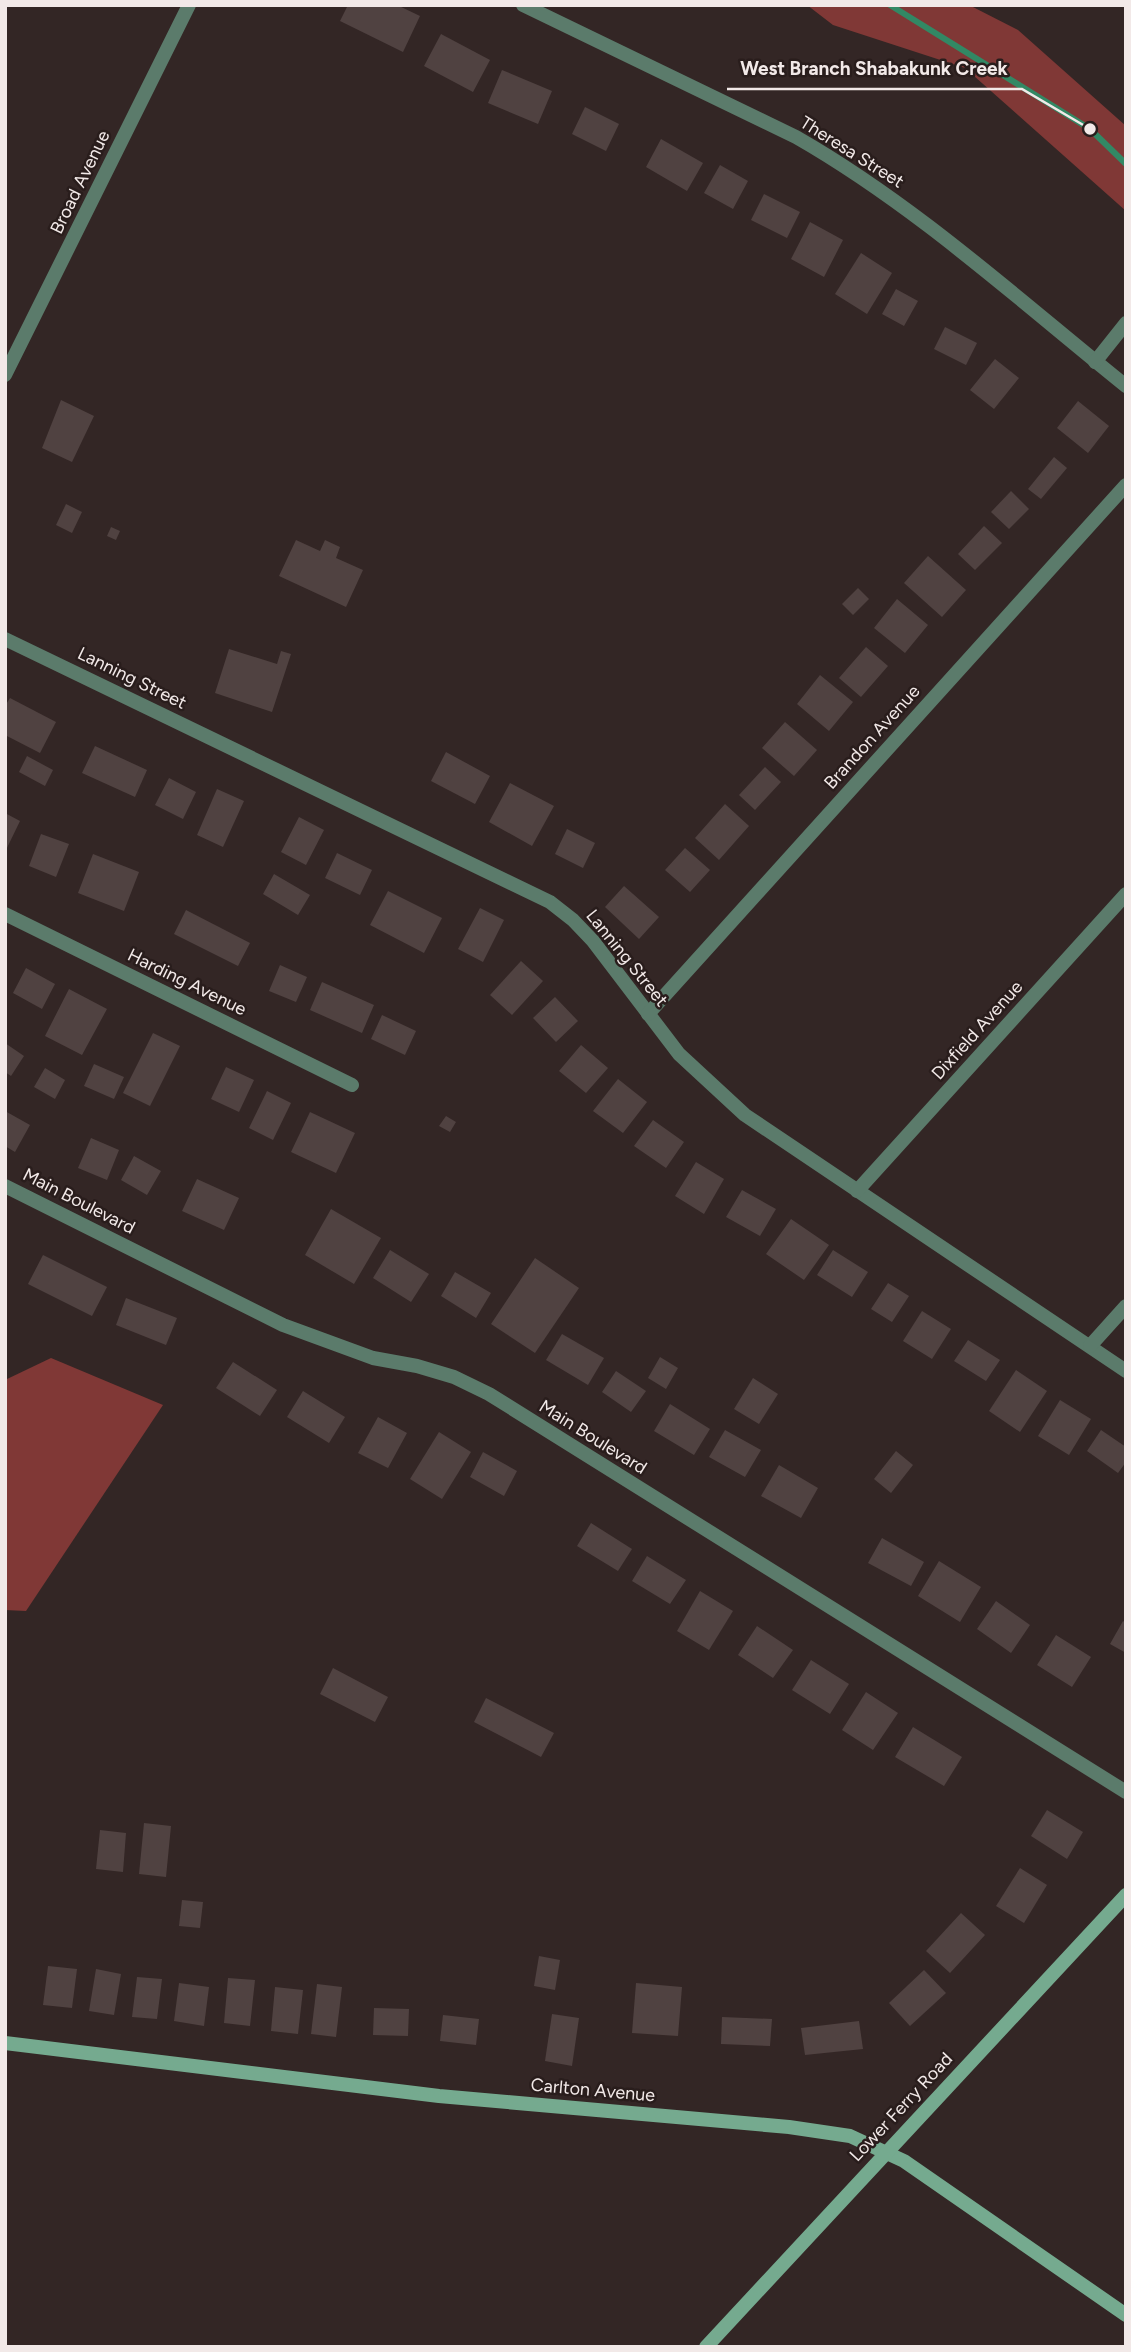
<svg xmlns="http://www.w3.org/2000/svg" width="1131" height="2352" viewBox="0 0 1131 2352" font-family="Figtree,sans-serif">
<rect width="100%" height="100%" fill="#332625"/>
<g fill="#803836">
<path d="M 807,5 L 969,5 L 1018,30 L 1126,126 L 1126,211 L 965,68 L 833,25 Z"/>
<path d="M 51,1358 L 163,1405 L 26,1611 L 5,1610 L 5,1380 Z"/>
</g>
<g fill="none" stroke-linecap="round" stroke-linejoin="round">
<path stroke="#328864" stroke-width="6" d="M 890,5 L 1090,129 L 1126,164"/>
</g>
<g fill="#504241">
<path d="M 348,5 L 397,5 L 420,16 L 403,52 L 340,21 Z"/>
<path d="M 441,34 L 490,60 L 473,92 L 424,66 Z"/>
<path d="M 502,70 L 552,91 L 538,124 L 488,103 Z"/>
<path d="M 585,107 L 619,124 L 606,151 L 572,134 Z"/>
<path d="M 661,139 L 703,163 L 687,191 L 646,167 Z"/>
<path d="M 720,165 L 748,181 L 733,209 L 704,193 Z"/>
<path d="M 764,194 L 800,212 L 787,238 L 751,220 Z"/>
<path d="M 810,222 L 843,240 L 824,277 L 791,259 Z"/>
<path d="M 861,253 L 892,273 L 867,314 L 835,294 Z"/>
<path d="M 896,289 L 918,301 L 904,326 L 882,314 Z"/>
<path d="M 945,327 L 977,343 L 966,365 L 934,349 Z"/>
<path d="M 995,359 L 1019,378 L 994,409 L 970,390 Z"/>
<path d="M 61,400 L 94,416 L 72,462 L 42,448 Z"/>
<path d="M 1078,401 L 1109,426 L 1088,453 L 1057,428 Z"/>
<path d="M 1054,457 L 1067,468 L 1041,499 L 1028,489 Z"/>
<path d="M 1011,491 L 1029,509 L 1009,529 L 991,512 Z"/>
<path d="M 66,504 L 82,512 L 72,533 L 56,525 Z"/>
<path d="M 984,526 L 1002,543 L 975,570 L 958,554 Z"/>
<path d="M 111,527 L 120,531 L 116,540 L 107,536 Z"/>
<path d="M 296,540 L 320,551 L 325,540 L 340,547 L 336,558 L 363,570 L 346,607 L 279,576 Z"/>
<path d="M 928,556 L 966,590 L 942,617 L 904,583 Z"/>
<path d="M 858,588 L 869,599 L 853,615 L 842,604 Z"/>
<path d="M 897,599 L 928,625 L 905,653 L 874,628 Z"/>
<path d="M 866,647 L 888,666 L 861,697 L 839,678 Z"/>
<path d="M 229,649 L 277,664 L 281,651 L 291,654 L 272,712 L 215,693 Z"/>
<path d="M 820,675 L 853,702 L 829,731 L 797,704 Z"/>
<path d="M 10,698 L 56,722 L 40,753 L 5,735 L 5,706 Z"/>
<path d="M 785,722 L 817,750 L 794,776 L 762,748 Z"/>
<path d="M 95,746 L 147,770 L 135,797 L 82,773 Z"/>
<path d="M 446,752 L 490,776 L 475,804 L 431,781 Z"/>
<path d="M 27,756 L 53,770 L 45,786 L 19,772 Z"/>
<path d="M 765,767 L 781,782 L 755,810 L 739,795 Z"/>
<path d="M 169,778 L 196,792 L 183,819 L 155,805 Z"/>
<path d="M 510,783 L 554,806 L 532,846 L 489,822 Z"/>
<path d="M 217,789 L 244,801 L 223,847 L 197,835 Z"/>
<path d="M 725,804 L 749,826 L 719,860 L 695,838 Z"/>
<path d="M 5,813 L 20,821 L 5,852 Z"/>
<path d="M 299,817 L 324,830 L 306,865 L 281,852 Z"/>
<path d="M 567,829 L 595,843 L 583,868 L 555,854 Z"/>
<path d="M 41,834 L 69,844 L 56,877 L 29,866 Z"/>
<path d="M 685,848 L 710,870 L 690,892 L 665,870 Z"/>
<path d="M 337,853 L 372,870 L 360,895 L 325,878 Z"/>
<path d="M 93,854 L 139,872 L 124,911 L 78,893 Z"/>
<path d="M 274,874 L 310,895 L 298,915 L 263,894 Z"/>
<path d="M 624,886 L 659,917 L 639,939 L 605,907 Z"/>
<path d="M 388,891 L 442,918 L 424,953 L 370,925 Z"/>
<path d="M 480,908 L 504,920 L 483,962 L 458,949 Z"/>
<path d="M 186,910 L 250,943 L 238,966 L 174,934 Z"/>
<path d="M 521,961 L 543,981 L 512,1015 L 490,995 Z"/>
<path d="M 280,965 L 307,977 L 296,1002 L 269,991 Z"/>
<path d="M 26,968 L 55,984 L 42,1009 L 13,993 Z"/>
<path d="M 322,982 L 374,1005 L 362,1033 L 310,1010 Z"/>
<path d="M 69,989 L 107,1009 L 82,1055 L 45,1036 Z"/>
<path d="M 555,997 L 578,1021 L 556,1042 L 533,1018 Z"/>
<path d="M 382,1015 L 416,1031 L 405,1055 L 371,1039 Z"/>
<path d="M 153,1033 L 180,1046 L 150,1106 L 123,1093 Z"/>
<path d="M 5,1043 L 24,1056 L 11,1076 L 5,1072 Z"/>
<path d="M 581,1045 L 608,1068 L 586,1093 L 559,1071 Z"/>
<path d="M 94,1064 L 124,1077 L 114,1099 L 84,1086 Z"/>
<path d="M 226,1067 L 254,1080 L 239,1112 L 211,1099 Z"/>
<path d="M 45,1068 L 65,1080 L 55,1099 L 34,1087 Z"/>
<path d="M 618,1079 L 647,1102 L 623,1133 L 593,1111 Z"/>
<path d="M 267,1091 L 291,1103 L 273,1140 L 249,1128 Z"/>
<path d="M 5,1111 L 30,1125 L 15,1152 L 5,1146 Z"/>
<path d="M 310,1112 L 355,1133 L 336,1173 L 291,1152 Z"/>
<path d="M 446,1116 L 456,1122 L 450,1132 L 439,1126 Z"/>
<path d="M 653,1120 L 684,1142 L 666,1168 L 634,1146 Z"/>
<path d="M 91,1138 L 119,1150 L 107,1180 L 78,1168 Z"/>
<path d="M 134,1156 L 161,1171 L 147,1195 L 121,1180 Z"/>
<path d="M 696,1162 L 724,1179 L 704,1214 L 675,1196 Z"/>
<path d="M 197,1179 L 239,1198 L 224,1230 L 182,1211 Z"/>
<path d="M 742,1190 L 776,1209 L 760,1236 L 726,1217 Z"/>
<path d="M 331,1209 L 381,1238 L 354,1284 L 305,1255 Z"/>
<path d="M 791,1219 L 829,1245 L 804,1280 L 766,1254 Z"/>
<path d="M 390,1250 L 429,1274 L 411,1302 L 373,1278 Z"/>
<path d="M 833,1250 L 868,1272 L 852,1297 L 817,1275 Z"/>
<path d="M 43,1255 L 107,1287 L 92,1316 L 28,1284 Z"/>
<path d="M 535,1258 L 579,1288 L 535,1353 L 491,1324 Z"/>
<path d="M 455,1272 L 491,1293 L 476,1318 L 441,1296 Z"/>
<path d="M 888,1283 L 909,1296 L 892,1322 L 871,1309 Z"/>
<path d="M 126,1298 L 177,1318 L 166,1345 L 116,1325 Z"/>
<path d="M 922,1311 L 951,1329 L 932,1359 L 903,1341 Z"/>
<path d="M 562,1334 L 604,1358 L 588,1385 L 546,1360 Z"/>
<path d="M 968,1340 L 1000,1360 L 986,1381 L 954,1361 Z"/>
<path d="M 660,1357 L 678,1368 L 666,1389 L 648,1378 Z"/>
<path d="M 233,1362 L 277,1390 L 260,1416 L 216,1388 Z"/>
<path d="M 1016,1370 L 1047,1391 L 1020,1432 L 989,1411 Z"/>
<path d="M 616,1371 L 646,1391 L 631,1412 L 602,1392 Z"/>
<path d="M 753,1378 L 778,1394 L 759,1424 L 734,1409 Z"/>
<path d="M 303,1391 L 345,1417 L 329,1443 L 287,1417 Z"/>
<path d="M 1060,1400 L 1091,1419 L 1069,1455 L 1038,1436 Z"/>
<path d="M 670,1404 L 710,1429 L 694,1455 L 654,1431 Z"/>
<path d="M 378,1417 L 407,1433 L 388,1468 L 358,1453 Z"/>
<path d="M 725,1430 L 761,1450 L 745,1477 L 709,1457 Z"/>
<path d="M 1101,1430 L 1126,1447 L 1126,1462 L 1118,1473 L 1087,1451 Z"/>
<path d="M 439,1432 L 471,1452 L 442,1499 L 410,1479 Z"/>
<path d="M 896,1451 L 913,1465 L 891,1493 L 874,1479 Z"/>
<path d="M 483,1452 L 517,1471 L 504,1496 L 470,1477 Z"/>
<path d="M 779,1465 L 818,1488 L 801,1518 L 761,1496 Z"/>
<path d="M 591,1523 L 632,1549 L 618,1571 L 577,1546 Z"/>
<path d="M 882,1538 L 924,1562 L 911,1586 L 868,1563 Z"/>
<path d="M 647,1556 L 686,1580 L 670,1604 L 632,1581 Z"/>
<path d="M 939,1561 L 981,1587 L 960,1622 L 918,1596 Z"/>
<path d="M 700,1591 L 733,1611 L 709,1650 L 677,1631 Z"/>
<path d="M 996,1601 L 1030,1625 L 1011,1653 L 977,1629 Z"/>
<path d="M 1123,1621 L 1126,1623 L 1126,1653 L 1110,1644 Z"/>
<path d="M 757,1626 L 793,1650 L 773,1678 L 738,1655 Z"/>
<path d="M 1056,1635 L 1091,1657 L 1072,1687 L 1037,1665 Z"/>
<path d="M 811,1660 L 849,1684 L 830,1714 L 792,1690 Z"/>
<path d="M 333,1668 L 388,1697 L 375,1722 L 320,1694 Z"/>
<path d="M 866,1692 L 898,1713 L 873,1750 L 842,1730 Z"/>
<path d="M 486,1698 L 554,1733 L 541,1757 L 474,1722 Z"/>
<path d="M 913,1727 L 962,1757 L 944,1786 L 895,1757 Z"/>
<path d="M 1047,1810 L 1083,1832 L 1067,1859 L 1031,1836 Z"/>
<path d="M 144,1823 L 171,1826 L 166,1877 L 139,1874 Z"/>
<path d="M 100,1830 L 126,1833 L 123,1872 L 96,1869 Z"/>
<path d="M 1020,1868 L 1047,1885 L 1024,1923 L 996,1906 Z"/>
<path d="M 182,1900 L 203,1902 L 200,1928 L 179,1926 Z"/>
<path d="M 961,1913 L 985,1935 L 950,1973 L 926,1951 Z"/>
<path d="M 539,1956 L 560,1960 L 555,1990 L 534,1986 Z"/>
<path d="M 48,1966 L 77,1969 L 72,2008 L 43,2005 Z"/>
<path d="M 96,1969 L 121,1974 L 114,2015 L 89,2011 Z"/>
<path d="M 924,1970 L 946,1993 L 910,2026 L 889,2003 Z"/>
<path d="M 137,1977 L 162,1979 L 157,2019 L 132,2017 Z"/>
<path d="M 228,1978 L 255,1980 L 250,2026 L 224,2023 Z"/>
<path d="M 179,1983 L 209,1987 L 204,2026 L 174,2021 Z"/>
<path d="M 636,1983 L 682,1987 L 678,2036 L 632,2033 Z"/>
<path d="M 317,1984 L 342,1987 L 336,2037 L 311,2034 Z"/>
<path d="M 275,1987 L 303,1990 L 298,2034 L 271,2031 Z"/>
<path d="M 374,2008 L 409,2009 L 408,2036 L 373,2035 Z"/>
<path d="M 552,2014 L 579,2018 L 572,2066 L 545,2061 Z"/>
<path d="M 443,2015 L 479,2019 L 476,2045 L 440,2041 Z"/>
<path d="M 722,2017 L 772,2019 L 770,2046 L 721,2044 Z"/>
<path d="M 859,2021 L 863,2049 L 805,2055 L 801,2028 Z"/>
</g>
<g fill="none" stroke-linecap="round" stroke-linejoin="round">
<g stroke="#5b7b6b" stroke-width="14">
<path d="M 523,5 L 796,137 C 915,205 1019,300 1126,386"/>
<path d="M 1095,362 L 1126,323"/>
<path d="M 5,375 L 189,5"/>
<path d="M 5,639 L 550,902 L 573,920 L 593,941 L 679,1054 L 745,1115 L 1126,1371"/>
<path d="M 5,914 L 352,1085"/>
<path d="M 648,1014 L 1126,485"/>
<path d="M 5,1186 L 283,1325 L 373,1358 L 417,1366 L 454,1377 L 489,1394 L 1126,1792"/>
<path d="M 857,1191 L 1126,894"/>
<path d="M 1090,1346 L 1126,1306"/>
</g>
<g stroke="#75aa8f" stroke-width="14">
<path d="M 5,2043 L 439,2096 L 789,2127 L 850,2136 L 904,2161 L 1126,2315"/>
<path d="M 706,2347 L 1126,1895"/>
</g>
</g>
<g text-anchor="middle" stroke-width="5" stroke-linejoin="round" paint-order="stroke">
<g font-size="18" fill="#f2e9e8" stroke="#291d1c">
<text transform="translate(852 152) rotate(32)" y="6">Theresa Street</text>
<text transform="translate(80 182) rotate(-64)" y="6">Broad Avenue</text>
<text transform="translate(132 678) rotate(26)" y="6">Lanning Street</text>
<text transform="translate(872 737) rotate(-48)" y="6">Brandon Avenue</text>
<text transform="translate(627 958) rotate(51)" y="6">Lanning Street</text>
<text transform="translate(187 982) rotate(26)" y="6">Harding Avenue</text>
<text transform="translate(977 1030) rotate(-48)" y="6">Dixfield Avenue</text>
<text transform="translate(79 1201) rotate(27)" y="6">Main Boulevard</text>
<text transform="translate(593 1437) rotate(32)" y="6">Main Boulevard</text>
<text transform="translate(593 2090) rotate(5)" y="6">Carlton Avenue</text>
<text transform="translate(901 2107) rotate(-47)" y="6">Lower Ferry Road</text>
</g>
</g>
<path fill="none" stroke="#f2e9e8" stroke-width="2.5" d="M1090 129L1022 89H727"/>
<circle fill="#f2e9e8" stroke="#291d1c" stroke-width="2.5" cx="1090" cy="129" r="7"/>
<g font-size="19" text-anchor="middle" font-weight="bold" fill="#f2e9e8" stroke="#291d1c" stroke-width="5" stroke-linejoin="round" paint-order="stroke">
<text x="874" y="75">West Branch Shabakunk Creek</text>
</g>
<rect width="1131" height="2352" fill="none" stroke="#f2e9e8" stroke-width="14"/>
</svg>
